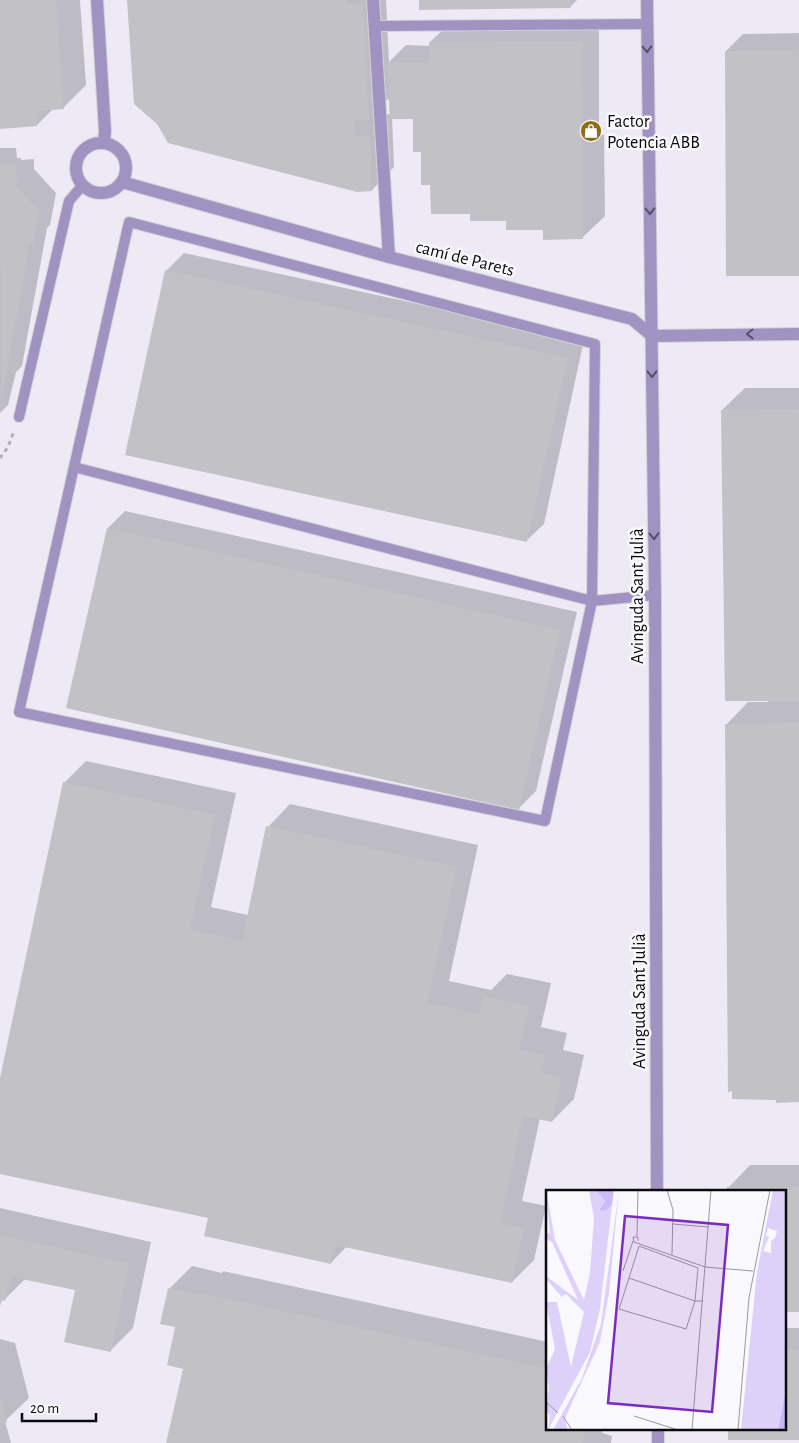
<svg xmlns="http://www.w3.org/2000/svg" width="799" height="1443" viewBox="0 0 799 1443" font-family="'Alegreya Sans',sans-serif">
<rect width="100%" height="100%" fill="#f9f8fd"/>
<path fill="#edeaf6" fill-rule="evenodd" d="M 0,0 L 799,0 L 799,1443 L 0,1443 ZM 548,1192 L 785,1192 L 785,1429 L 548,1429 Z"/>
<g fill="#0003" fill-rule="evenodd">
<path d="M 0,0 L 80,0 L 86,85 L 63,108 L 54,108 L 37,125 L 0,128 Z"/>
<path d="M 129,0 L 386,0 L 389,62 L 406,45 L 430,46 L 430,42 L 448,25 L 599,24 L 599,135 L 604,135 L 605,216 L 582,238 L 507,219 L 471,212 L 432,183 L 414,117 L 392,118 L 394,167 L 372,190 ZM 390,97 L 391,114 L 376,115 L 376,111 Z"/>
<path d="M 420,0 L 577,0 L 570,7 Z"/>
<path d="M 799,33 L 799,274 L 726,51 L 743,34 Z"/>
<path d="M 0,148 L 16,148 L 17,158 L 21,158 L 21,160 L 34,159 L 34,169 L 56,193 L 50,225 L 47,228 L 22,366 L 16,372 L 8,405 L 0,413 Z"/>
<path d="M 184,253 L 584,340 L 544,524 L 526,541 L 166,271 Z"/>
<path d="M 745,388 L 799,388 L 799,1101 L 726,725 L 748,702 L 768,702 L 722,410 Z"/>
<path d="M 125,511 L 577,612 L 536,791 L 519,808 L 108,528 Z"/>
<path d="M 86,761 L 236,793 L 211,907 L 248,915 L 268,827 L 290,804 L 478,845 L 449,981 L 491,990 L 507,974 L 551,983 L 541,1027 L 567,1033 L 563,1050 L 584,1055 L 574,1099 L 552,1121 L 540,1118 L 522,1201 L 546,1206 L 534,1260 L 512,1282 L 346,1247 L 331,1263 L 209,1217 L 0,1173 L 0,1082 L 64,783 Z"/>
<path d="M 750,1165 L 799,1165 L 799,1310 L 785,1192 L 728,1188 Z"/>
<path d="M 0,1208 L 151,1242 L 133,1328 L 111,1350 L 76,1289 L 25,1279 L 4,1300 L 2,1299 L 0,1306 Z"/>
<path d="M 192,1266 L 222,1273 L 223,1271 L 548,1342 L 548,1429 L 602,1429 L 602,1433 L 612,1436 L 611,1443 L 168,1443 L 184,1368 L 169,1289 Z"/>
<path d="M 785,1328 L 799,1328 L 799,1439 L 785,1429 Z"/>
<path d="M 0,1339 L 15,1343 L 29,1398 L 5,1421 L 11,1443 L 0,1443 Z"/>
</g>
<g fill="#c2c1c6">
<path d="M 0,0 L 56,0 L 64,109 L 37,111 L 37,126 L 0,129 Z"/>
<path d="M 127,0 L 346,0 L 346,4 L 363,3 L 369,120 L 354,121 L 354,136 L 370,136 L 372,191 L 357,192 L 168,143 L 157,124 L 134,104 Z"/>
<path d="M 419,0 L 570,0 L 571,8 L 419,10 Z"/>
<path d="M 582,41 L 583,239 L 543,240 L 543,230 L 506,230 L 506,221 L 470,221 L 470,214 L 431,214 L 430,185 L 421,185 L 421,152 L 413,152 L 413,119 L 390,119 L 387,62 L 429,63 L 429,42 Z"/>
<path d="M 799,50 L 799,276 L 726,276 L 725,51 Z"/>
<path d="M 16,163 L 17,187 L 39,211 L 33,244 L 30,244 L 1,402 L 0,165 Z"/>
<path d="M 165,270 L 568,358 L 527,542 L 125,455 Z"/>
<path d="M 799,409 L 799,701 L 725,701 L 721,410 Z"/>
<path d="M 107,528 L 560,630 L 519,810 L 66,708 Z"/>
<path d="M 799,723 L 799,1102 L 776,1103 L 776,1100 L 732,1099 L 732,1091 L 728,1092 L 725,724 Z"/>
<path d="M 63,782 L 215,815 L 190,930 L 242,941 L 266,826 L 457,867 L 427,1003 L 479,1014 L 483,996 L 529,1006 L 519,1050 L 545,1055 L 541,1073 L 562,1078 L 552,1122 L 523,1116 L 500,1223 L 524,1228 L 512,1283 L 335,1245 L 331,1264 L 204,1236 L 208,1218 L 0,1174 L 0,1078 Z"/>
<path d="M 727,1187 L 799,1187 L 799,1312 L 785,1312 L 785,1192 L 727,1192 Z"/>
<path d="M 0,1235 L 129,1264 L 111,1352 L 64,1342 L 75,1290 L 12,1277 L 5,1301 L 0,1300 Z"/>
<path d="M 168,1288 L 199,1295 L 200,1293 L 548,1369 L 548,1429 L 586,1429 L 583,1443 L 166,1443 L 183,1369 L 167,1365 L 175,1327 L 160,1324 Z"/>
<path d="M 785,1350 L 799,1350 L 799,1440 L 728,1440 L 728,1429 L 785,1429 Z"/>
<path d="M 0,1396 L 7,1422 L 0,1424 Z"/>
</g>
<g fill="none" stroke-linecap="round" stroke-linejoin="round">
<g stroke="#d3d2d7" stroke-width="12">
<g id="lane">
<path d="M 375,26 L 647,24"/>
<path d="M 19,417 L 69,201 L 82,186"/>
<path d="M 74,467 L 592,601 L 595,344 L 129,222 L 19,712 L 545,821 L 592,601 L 655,595"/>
</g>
</g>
<g stroke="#d3d2d7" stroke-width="14">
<g id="street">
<path d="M 97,0 L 105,131 L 104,143"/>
<path d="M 373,0 L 389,257"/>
<path d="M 647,0 L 655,595 L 657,1192"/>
<circle cx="101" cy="168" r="25"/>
<path d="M 122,182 L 389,257 L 632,319 L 652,336 L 799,334"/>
<path d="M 658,1429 L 658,1443"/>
</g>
</g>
<path stroke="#b0afb3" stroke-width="3" stroke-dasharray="4 4" stroke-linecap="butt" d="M 0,458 L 8,447 L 14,431"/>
<use href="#lane" stroke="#a193c1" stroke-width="10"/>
<use href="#street" stroke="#a193c1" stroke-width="12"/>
</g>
<defs><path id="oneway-chevron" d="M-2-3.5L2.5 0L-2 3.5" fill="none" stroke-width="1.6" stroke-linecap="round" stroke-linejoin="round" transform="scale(1.25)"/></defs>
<g stroke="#564f67">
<use href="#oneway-chevron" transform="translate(647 49) rotate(89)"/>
<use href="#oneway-chevron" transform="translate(650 211) rotate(89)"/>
<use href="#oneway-chevron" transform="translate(750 334) rotate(179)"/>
<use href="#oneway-chevron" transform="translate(652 374) rotate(89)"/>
<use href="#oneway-chevron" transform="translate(654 536) rotate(89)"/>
</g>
<defs>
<g id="shop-disc" transform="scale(1.125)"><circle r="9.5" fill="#8d6e10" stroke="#f9f8fd"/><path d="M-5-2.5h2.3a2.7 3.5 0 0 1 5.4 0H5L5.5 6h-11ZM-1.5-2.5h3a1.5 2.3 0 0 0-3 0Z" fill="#fff"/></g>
</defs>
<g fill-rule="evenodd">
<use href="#shop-disc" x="591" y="131"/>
</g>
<g text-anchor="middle" stroke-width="5" stroke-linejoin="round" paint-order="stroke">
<g font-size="18" fill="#0b0b0d" stroke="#f9f8fd" text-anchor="start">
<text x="607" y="127">Factor<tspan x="607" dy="21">Potencia ABB</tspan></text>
</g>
<g font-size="18" fill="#0b0b0d" stroke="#f9f8fd">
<text transform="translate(465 258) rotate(14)" y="6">camí de Parets</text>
<text transform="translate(637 596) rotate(-90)" y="6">Avinguda Sant Julià</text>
<text transform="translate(639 1001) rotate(-90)" y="6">Avinguda Sant Julià</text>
</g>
</g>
<g transform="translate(546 1190)">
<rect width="240" height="240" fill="#f9f8fd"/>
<path d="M 0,0 L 9,50 L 38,110 L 44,83 L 48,28 L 43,0 L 50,0 L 59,11 L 53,19 L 59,21 L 66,15 L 54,119 L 44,162 L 2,240 L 4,226 L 0,220 L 3,197 L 0,179 L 9,159 L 0,112 L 11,112 L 25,177 L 38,122 L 20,104 L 16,107 L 0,89 L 0,86 L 32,110 L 6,52 L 0,49 L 0,43 L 4,43 ZM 73,0 L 63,103 L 54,152 L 19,228 L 21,239 L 7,240 L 36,188 L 55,134 ZM 227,0 L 240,0 L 240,198 L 232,240 L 195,240 L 211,82 ZM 222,38 L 231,41 L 229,48 L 225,51 L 225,63 L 217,61 L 223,47 L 220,46 Z" fill="#ddd1f9" fill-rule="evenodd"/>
<path d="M 50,0 L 68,0 L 66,15 L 59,21 L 53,20 L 59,11 Z" fill="#cdbaf9"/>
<path d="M 240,198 L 239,236 L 238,240 L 232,240 Z" fill="#c8b5f4"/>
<path fill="none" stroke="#9a999d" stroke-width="1" d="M 121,0 L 127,20 L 126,64M 127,34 L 162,37M 91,46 L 92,0M 92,51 L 92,47 L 87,47 L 88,52 L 159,77 L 207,81M 77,81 L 87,51M 83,88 L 149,111 L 152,78 L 93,56 L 83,88 L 73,119 L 140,139 L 149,111 L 157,111M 0,212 L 12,223M 17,226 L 26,240M 88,226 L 132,240M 146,240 L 165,0M 192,240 L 203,108 L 224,0"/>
<path fill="#7b2cbf" fill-opacity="0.15" stroke="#7b2cbf" stroke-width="2.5" d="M 79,26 L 182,35 L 166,222 L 62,213 Z"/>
<rect width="240" height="240" fill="none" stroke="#0b0b0d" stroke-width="2.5"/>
</g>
<path d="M22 1413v8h74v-8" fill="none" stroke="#0b0b0d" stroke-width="2.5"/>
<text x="30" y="1413" font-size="15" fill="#0b0b0d" stroke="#f9f8fd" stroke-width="4" paint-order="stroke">20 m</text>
</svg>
